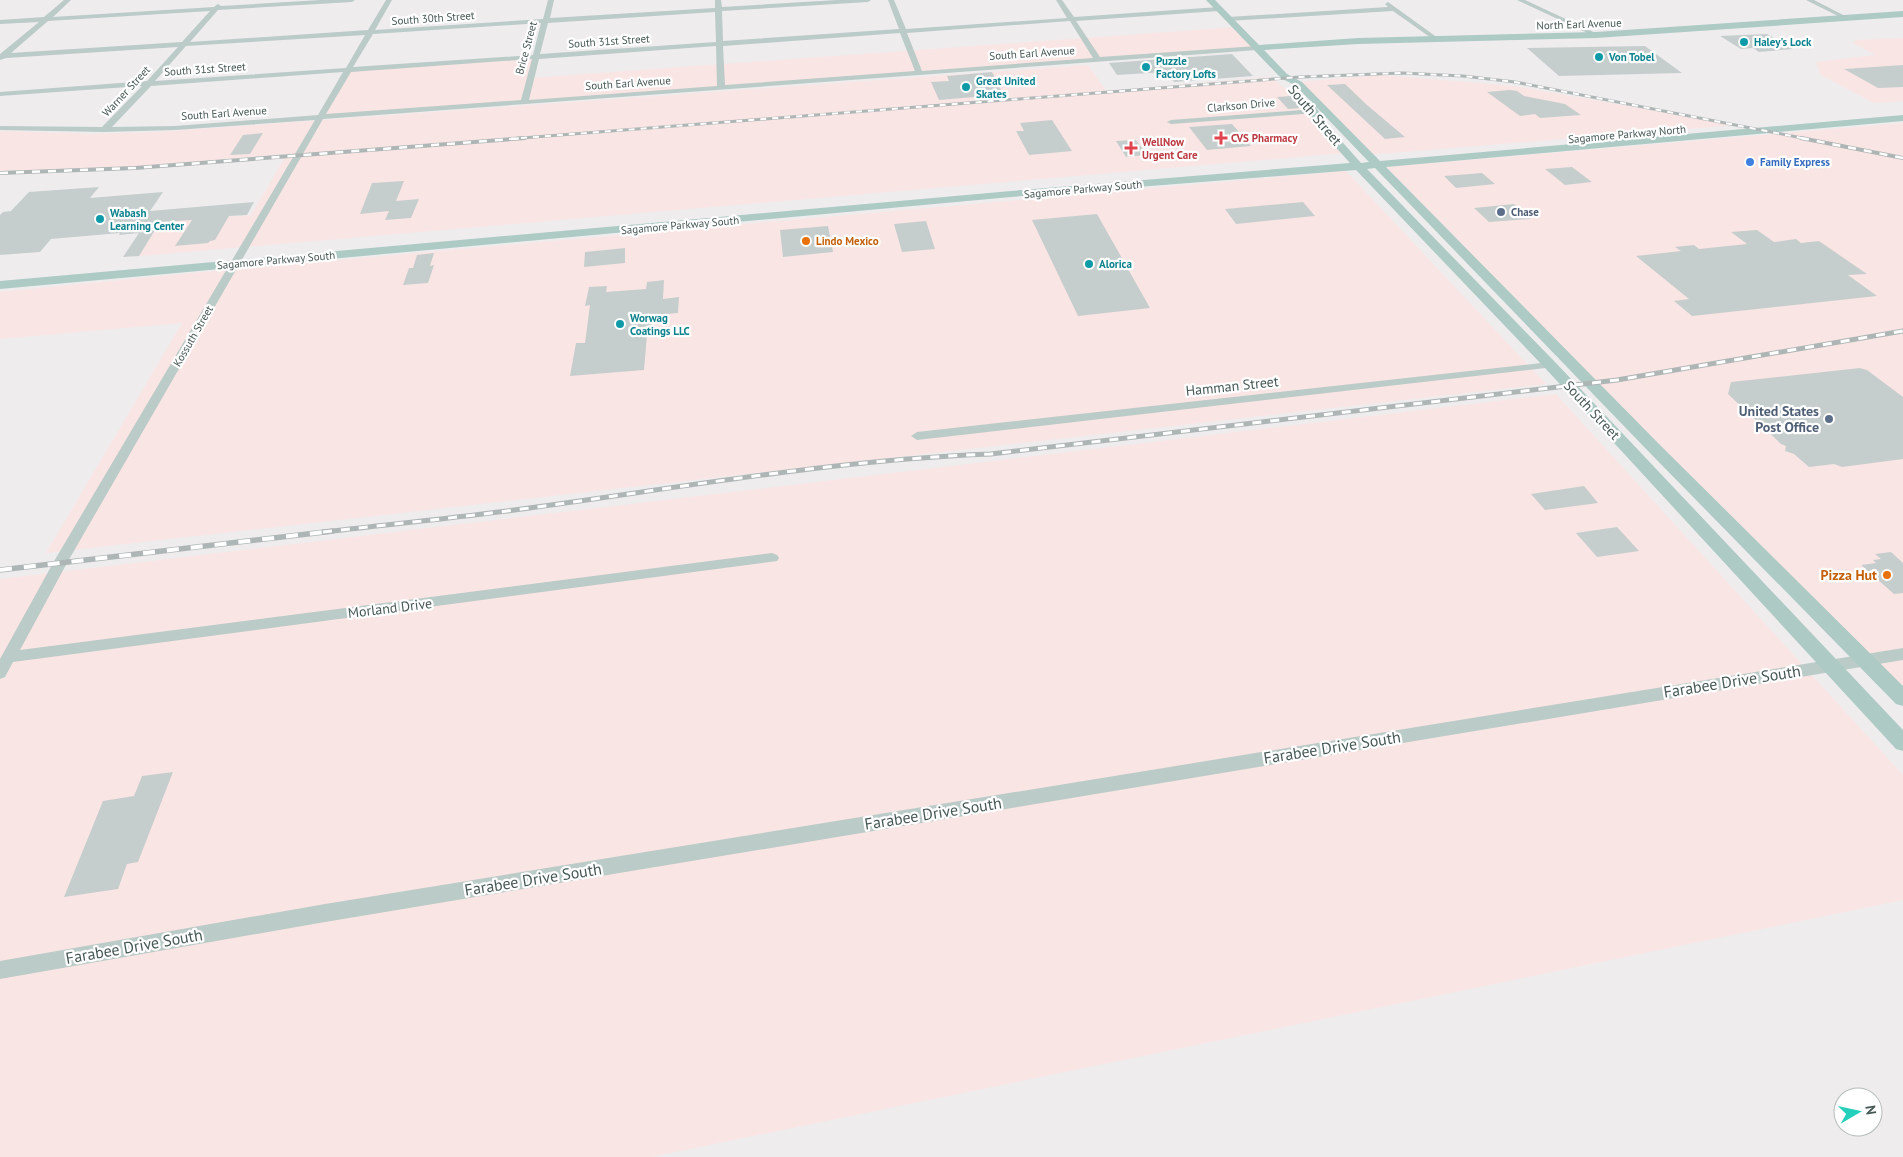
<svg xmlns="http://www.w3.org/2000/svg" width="1903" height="1157" viewBox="0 0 1903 1157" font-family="'PT Sans',sans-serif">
<rect width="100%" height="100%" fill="#efecee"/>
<g fill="#fae5e5">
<path d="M 1236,27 L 1257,48 L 321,117 L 348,70 L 535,57 L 530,78 Z"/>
<path d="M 1903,38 L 1903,101 L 1874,103 L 1821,75 L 1816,62 L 1875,55 L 1853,43 L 1856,40 Z"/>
<path d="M 1088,65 L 1106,91 L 1270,77 L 1286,89 L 1345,153 L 139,256 L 160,222 L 251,215 L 287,154 L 143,166 L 0,171 L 0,131 L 92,134 L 157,132 Z"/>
<path d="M 1381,75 L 1514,86 L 1736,125 L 1367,155 L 1297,82 Z"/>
<path d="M 1903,123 L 1903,695 L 1386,167 Z"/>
<path d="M 1346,171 L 1546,384 L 46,553 L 182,323 L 0,339 L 0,292 L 213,271 Z"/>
<path d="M 1556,394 L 1903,775 L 1903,900 L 651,1157 L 0,1157 L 0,579 Z"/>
</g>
<g fill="#c6cecd">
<path d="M 1767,34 L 1793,49 L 1759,52 L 1753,48 L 1741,49 L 1720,36 Z"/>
<path d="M 1645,46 L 1682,73 L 1559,76 L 1527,48 Z"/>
<path d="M 1232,54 L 1253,76 L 1174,82 L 1165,72 L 1117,75 L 1109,63 Z"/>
<path d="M 1903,65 L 1903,87 L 1878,88 L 1844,69 Z"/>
<path d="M 992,72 L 1002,92 L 974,94 L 975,97 L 939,100 L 931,82 L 949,81 L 947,76 Z"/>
<path d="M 1345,84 L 1367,105 L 1405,137 L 1385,139 L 1327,85 Z"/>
<path d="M 1510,90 L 1517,91 L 1524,96 L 1565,104 L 1581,115 L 1540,118 L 1535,114 L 1520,116 L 1487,92 Z"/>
<path d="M 1291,96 L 1302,108 L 1288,109 L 1277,97 Z"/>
<path d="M 1052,120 L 1072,151 L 1029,155 L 1016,131 L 1024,131 L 1020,123 Z"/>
<path d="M 1232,124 L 1251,146 L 1207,150 L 1189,127 Z"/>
<path d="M 263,133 L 250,154 L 230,155 L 243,135 Z"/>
<path d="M 1136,140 L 1147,155 L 1126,157 L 1116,141 Z"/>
<path d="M 1572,167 L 1592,182 L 1565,185 L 1545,169 Z"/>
<path d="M 1482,173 L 1495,184 L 1456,188 L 1444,176 Z"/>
<path d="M 404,181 L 396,201 L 419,199 L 411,218 L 385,220 L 389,211 L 360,214 L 372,183 Z"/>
<path d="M 99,187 L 90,198 L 163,192 L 150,211 L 254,202 L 247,215 L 229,216 L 215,240 L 210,241 L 208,243 L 175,246 L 192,220 L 160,222 L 139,256 L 123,257 L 139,233 L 119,235 L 120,233 L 51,239 L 40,252 L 0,255 L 0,215 L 3,212 L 11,211 L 29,192 Z"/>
<path d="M 1303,202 L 1315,216 L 1236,224 L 1225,209 Z"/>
<path d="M 1514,204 L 1531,219 L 1489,222 L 1474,208 Z"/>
<path d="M 1097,214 L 1150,308 L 1078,316 L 1032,220 Z"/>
<path d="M 926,221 L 935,249 L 902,252 L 894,224 Z"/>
<path d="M 828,226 L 833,252 L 783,257 L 780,230 Z"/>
<path d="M 1757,230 L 1774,242 L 1796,239 L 1801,243 L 1819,241 L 1867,274 L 1848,275 L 1877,296 L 1692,316 L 1674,301 L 1689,299 L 1636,256 L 1681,251 L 1675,247 L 1694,245 L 1699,249 L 1747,244 L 1731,232 Z"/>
<path d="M 625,248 L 625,263 L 584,267 L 585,252 Z"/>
<path d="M 434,253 L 430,266 L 434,265 L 428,283 L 403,285 L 409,268 L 413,268 L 417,255 Z"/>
<path d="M 664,280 L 663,299 L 679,297 L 678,313 L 653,315 L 651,334 L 647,335 L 644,370 L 570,376 L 576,343 L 585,343 L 590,305 L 585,306 L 589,287 L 607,286 L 606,292 L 646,289 L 647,282 Z"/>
<path d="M 1860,368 L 1867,370 L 1903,397 L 1903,459 L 1842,467 L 1834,464 L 1809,467 L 1794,454 L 1785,451 L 1786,446 L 1781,444 L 1728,394 L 1731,382 Z"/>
<path d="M 1584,486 L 1598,503 L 1545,510 L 1531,494 Z"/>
<path d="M 1617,527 L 1639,551 L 1597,557 L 1576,533 Z"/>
<path d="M 1891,552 L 1903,563 L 1903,593 L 1894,594 L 1861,565 L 1876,563 L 1873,560 L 1881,559 L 1875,554 Z"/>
<path d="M 173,772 L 138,862 L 127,864 L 118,889 L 64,897 L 103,801 L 134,796 L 142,776 Z"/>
</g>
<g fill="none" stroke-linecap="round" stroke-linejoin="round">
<g fill="#bbcbc7" fill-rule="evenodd">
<path d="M 64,0 L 71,0 L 53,17 L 214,7 L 218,4 L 221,6 L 320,0 L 355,0 L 352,2 L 218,10 L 190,42 L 368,30 L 386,0 L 392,0 L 375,30 L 543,19 L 548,0 L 554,0 L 550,18 L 715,8 L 715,0 L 721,0 L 722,7 L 837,0 L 871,0 L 868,2 L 722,11 L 723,41 L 899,29 L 888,0 L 894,0 L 906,29 L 1067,18 L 1056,0 L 1062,0 L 1074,17 L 1219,7 L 1222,9 L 1219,11 L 1076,21 L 1100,57 L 1257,46 L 1261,48 L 1257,50 L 323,119 L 67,563 L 20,650 L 772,553 L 777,555 L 779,558 L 777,561 L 13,662 L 5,677 L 0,679 L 0,659 L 53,563 L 315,120 L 175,130 L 104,132 L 0,130 L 0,126 L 102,127 L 142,86 L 0,96 L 0,92 L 147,81 L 178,47 L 6,58 L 0,60 L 0,54 L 39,22 L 0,24 L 0,20 L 44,17 ZM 210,11 L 182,42 L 11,53 L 48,21 ZM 715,12 L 716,42 L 540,54 L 548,23 ZM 1070,21 L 1093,58 L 922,71 L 907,33 ZM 541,23 L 533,55 L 353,67 L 373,34 ZM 900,33 L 915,71 L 725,85 L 723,46 ZM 365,35 L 346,68 L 155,81 L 186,46 ZM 716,46 L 717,86 L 529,100 L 539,59 ZM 532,59 L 521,100 L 326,114 L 351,72 ZM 343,72 L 318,115 L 175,126 L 112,127 L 151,86 Z"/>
<path d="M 1517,0 L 1525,0 L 1600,35 L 1594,36 Z"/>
<path d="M 1806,0 L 1814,0 L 1849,18 L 1844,19 Z"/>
<path d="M 1388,2 L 1438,38 L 1438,40 L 1434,40 L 1393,11 L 1228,21 L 1225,19 L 1228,17 L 1388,7 L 1385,4 Z"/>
<path d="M 1314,109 L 1318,111 L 1317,113 L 1171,124 L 1167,122 L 1171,120 Z"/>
<path d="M 1550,362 L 1556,365 L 1554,367 L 917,440 L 911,436 L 917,432 Z"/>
<path d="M 1903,648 L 1903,660 L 325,922 L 0,979 L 0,961 L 325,904 Z"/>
</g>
<path fill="#adcac4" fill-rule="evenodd" d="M 1206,0 L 1215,0 L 1259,45 L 1358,38 L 1596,32 L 1903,11 L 1903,17 L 1596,38 L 1358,44 L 1264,50 L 1287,74 L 1302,82 L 1380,161 L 1903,115 L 1903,121 L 1386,167 L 1659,444 L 1903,686 L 1903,706 L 1896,704 L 1649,452 L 1375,168 L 1367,169 L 1555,362 L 1903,730 L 1903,751 L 1896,749 L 1545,368 L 1356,170 L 1011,197 L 0,289 L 0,281 L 1011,191 L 1350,163 L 1320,130 L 1306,108 L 1311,105 L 1315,106 L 1328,126 L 1361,163 L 1369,162 L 1296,86 L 1281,78 Z"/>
<g stroke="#aeb6b5" stroke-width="3">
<path id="rail-far3" d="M 509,139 L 1300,77 L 1402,73 L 1463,76 L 1515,82 L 1807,139"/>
</g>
<g stroke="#aeb6b5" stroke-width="4">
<g id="rail-far2">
<path d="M 1801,138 L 1903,158"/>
<path d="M 0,173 L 135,168 L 525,138"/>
</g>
</g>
<g stroke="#aeb6b5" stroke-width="5">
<path id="rail-far1" d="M 323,532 C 384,525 445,519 507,511 C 668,490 828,460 991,454 L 1617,380 L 1903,331"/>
</g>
<g stroke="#aeb6b5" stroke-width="5.5">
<path id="rail" d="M 0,570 L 333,531"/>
</g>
<use href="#rail-far3" stroke="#fff" stroke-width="2" stroke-dasharray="6" stroke-linecap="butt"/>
<use href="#rail-far2" stroke="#fff" stroke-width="2.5" stroke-dasharray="8" stroke-linecap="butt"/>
<use href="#rail-far1" stroke="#fff" stroke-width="3" stroke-dasharray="9" stroke-linecap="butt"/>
<use href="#rail" stroke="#fff" stroke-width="4" stroke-dasharray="12" stroke-linecap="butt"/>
</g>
<g fill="#0f9aa8" stroke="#fff" stroke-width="2">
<circle cx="1744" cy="42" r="5"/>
<circle cx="1599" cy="57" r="5"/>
<circle cx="1146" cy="67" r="5"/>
<circle cx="966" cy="87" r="5"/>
<circle cx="100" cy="219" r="5"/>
<circle cx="1089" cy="264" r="5"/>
<circle cx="620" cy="324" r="5"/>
</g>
<g fill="#e0444e" stroke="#fff" stroke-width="2">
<path d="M1218.5 130.5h5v5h5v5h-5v5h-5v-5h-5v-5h5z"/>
<path d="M1128.5 140.5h5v5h5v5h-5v5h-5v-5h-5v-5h5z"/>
</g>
<circle fill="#3f7fe0" stroke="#fff" stroke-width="2" cx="1750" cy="162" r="5"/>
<g fill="#5c6f8a" stroke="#fff" stroke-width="2">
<circle cx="1501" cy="212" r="5"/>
<circle cx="1829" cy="419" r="5"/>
</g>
<g fill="#e8710a" stroke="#fff" stroke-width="2">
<circle cx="806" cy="241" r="5"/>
<circle cx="1887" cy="575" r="5"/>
</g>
<g text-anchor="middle" stroke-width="4.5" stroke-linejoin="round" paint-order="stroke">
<g font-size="11" fill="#465854" stroke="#fff">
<text transform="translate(433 18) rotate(-4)" y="4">South 30th Street</text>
<text transform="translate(1579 24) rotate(-2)" y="4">North Earl Avenue</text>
<text transform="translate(609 41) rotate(-4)" y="4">South 31st Street</text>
<text transform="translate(526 48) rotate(-75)" y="4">Brice Street</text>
<text transform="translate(1032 53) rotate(-4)" y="4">South Earl Avenue</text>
<text transform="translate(205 69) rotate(-4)" y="4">South 31st Street</text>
<text transform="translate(628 83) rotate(-4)" y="4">South Earl Avenue</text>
<text transform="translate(126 91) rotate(-47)" y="4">Warner Street</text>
<text transform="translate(1241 105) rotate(-5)" y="4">Clarkson Drive</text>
<text transform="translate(224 113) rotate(-4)" y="4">South Earl Avenue</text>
<text transform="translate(1627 134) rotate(-5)" y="4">Sagamore Parkway North</text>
<text transform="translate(1083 189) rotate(-5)" y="4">Sagamore Parkway South</text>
<text transform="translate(680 225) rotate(-5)" y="4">Sagamore Parkway South</text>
<text transform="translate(276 260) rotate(-5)" y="4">Sagamore Parkway South</text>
<text transform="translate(193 336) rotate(-60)" y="4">Kossuth Street</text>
</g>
<g font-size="11" font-weight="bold" fill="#0d838f" stroke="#fff" text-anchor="start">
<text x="1754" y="46">Haley's Lock</text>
<text x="1609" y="61">Von Tobel</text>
<text x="1156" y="65">Puzzle<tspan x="1156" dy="13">Factory Lofts</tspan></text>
<text x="976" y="85">Great United<tspan x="976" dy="13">Skates</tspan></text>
<text x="110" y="217">Wabash<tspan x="110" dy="13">Learning Center</tspan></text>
<text x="1099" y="268">Alorica</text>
<text x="630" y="322">Worwag<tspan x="630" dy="13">Coatings LLC</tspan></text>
</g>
<g font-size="11" font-weight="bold" fill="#be3a42" stroke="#fff" text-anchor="start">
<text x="1231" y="142">CVS Pharmacy</text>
<text x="1142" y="146">WellNow<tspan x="1142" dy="13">Urgent Care</tspan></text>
</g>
<g font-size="11" font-weight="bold" fill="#366cbe" stroke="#fff" text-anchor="start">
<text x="1760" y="166">Family Express</text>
</g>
<g font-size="11" font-weight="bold" fill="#4e5e75" stroke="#fff" text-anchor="start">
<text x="1511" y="216">Chase</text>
</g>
<g font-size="11" font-weight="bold" fill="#c56008" stroke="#fff" text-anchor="start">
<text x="816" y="245">Lindo Mexico</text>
</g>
<g font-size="14" fill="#465854" stroke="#fff">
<text transform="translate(1315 115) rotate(50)" y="5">South Street</text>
<text transform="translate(1232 386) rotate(-6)" y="5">Hamman Street</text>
<text transform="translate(1592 410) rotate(47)" y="5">South Street</text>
<text transform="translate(390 608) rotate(-7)" y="5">Morland Drive</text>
</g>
<g font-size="14" font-weight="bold" fill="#4e5e75" stroke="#fff" text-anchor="end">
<text x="1819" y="416">United States<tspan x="1819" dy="16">Post Office</tspan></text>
</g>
<g font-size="14" font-weight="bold" fill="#c56008" stroke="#fff" text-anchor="end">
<text x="1877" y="580">Pizza Hut</text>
</g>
<g font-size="16" fill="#465854" stroke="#fff">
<text transform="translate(1732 681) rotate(-9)" y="6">Farabee Drive South</text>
<text transform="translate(1332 747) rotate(-9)" y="6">Farabee Drive South</text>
<text transform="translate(933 813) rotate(-9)" y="6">Farabee Drive South</text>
<text transform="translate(533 879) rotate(-9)" y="6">Farabee Drive South</text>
<text transform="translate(134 946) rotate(-10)" y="6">Farabee Drive South</text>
</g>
</g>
<g transform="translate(1858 1112) rotate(81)"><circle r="24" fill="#ffffff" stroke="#b5bcbb"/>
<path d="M0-4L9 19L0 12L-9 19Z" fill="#24d0bb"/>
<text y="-8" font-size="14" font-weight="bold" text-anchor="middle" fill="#465854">N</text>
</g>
</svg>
